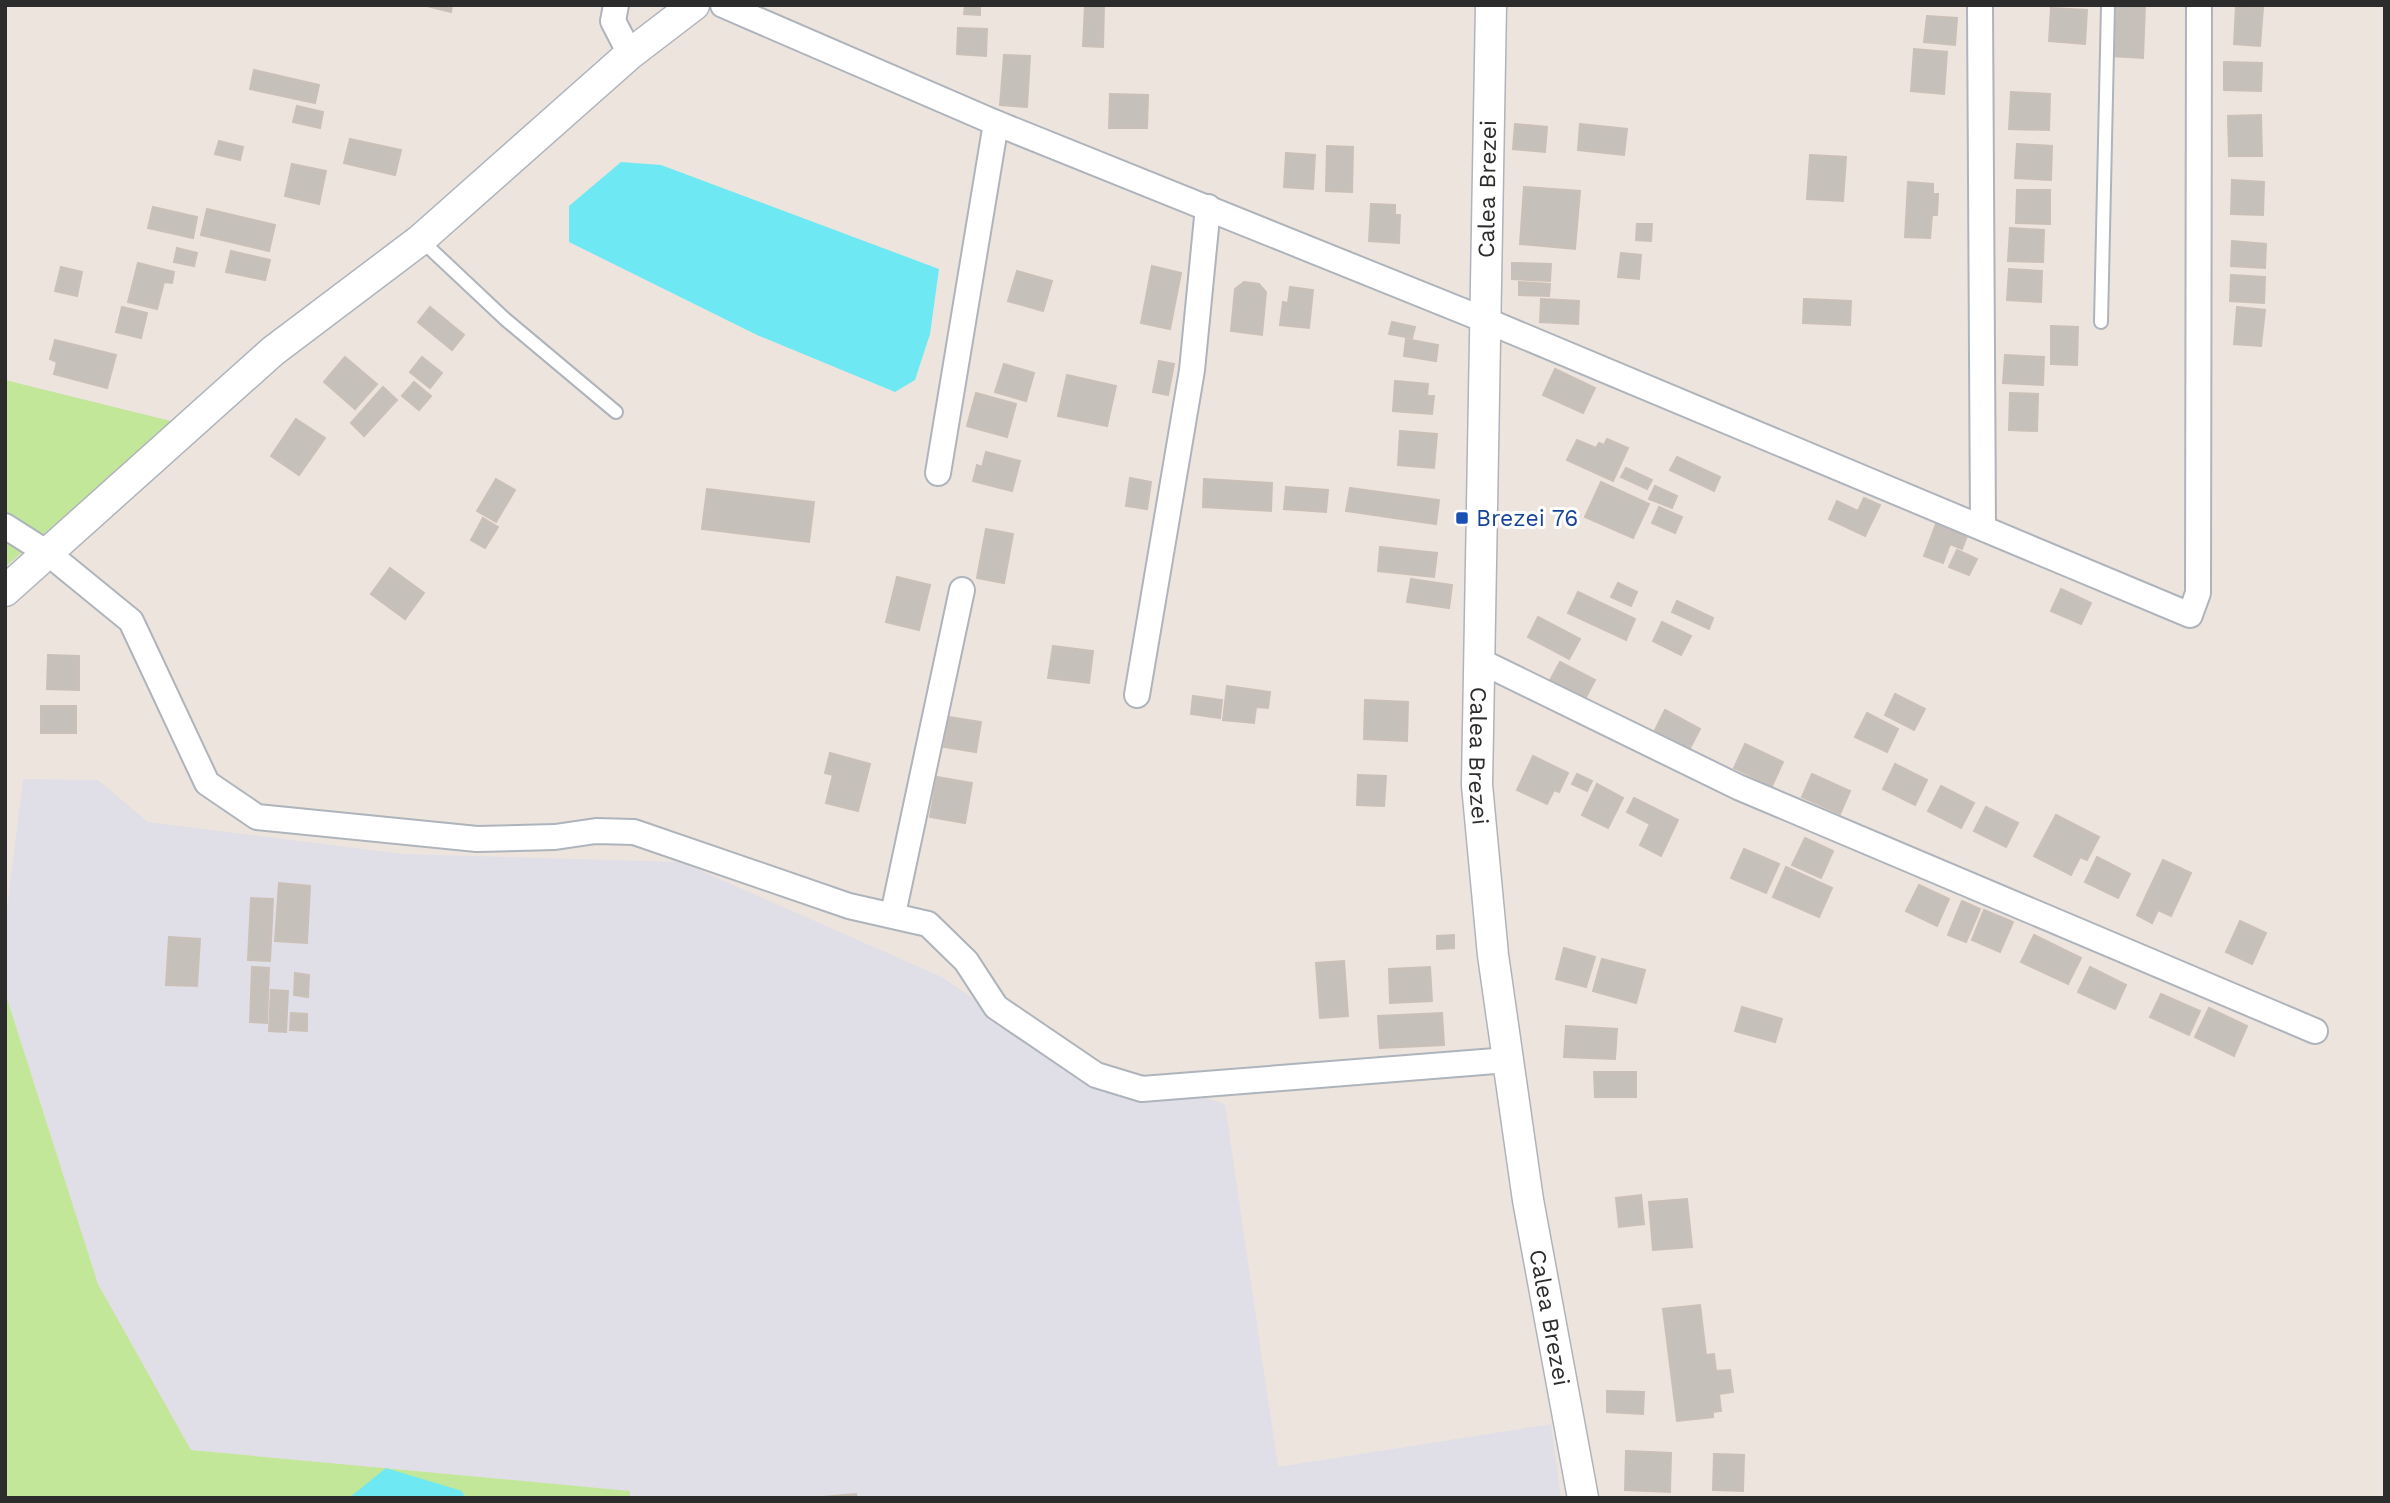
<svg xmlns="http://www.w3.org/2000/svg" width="2390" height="1503" viewBox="0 0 2390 1503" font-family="'Work Sans',sans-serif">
<rect width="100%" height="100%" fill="#eee4de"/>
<path fill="#e0dfe7" d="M 23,779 L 98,780 L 148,822 L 403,854 L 681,862 L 942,977 L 1065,1061 L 1179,1089 L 1225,1104 L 1278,1467 L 1551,1424 L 1561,1498 L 630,1498 L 629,1491 L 191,1450 L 98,1284 L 5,992 L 5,926 Z"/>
<g fill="#c2e799">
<path d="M 5,380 L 175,422 L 5,567 Z"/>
<path d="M 5,992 L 98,1284 L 191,1450 L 630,1491 L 630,1498 L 5,1498 Z"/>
</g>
<g fill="#6ee9f4">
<path d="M 621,162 L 661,165 L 939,269 L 930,334 L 915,380 L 895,392 L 757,335 L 569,242 L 569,206 Z"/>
<path d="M 386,1468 L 462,1491 L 465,1498 L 349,1498 Z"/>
</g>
<g fill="#c6c0ba" stroke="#cac0b7" stroke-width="2">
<path d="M 423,5 L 452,5 L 451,12 Z"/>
<path d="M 965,5 L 980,5 L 980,15 L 964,14 Z"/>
<path d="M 1085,5 L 1104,5 L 1103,47 L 1083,46 Z"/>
<path d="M 2112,5 L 2145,5 L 2143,58 L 2110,56 Z"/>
<path d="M 2236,6 L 2263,8 L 2260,46 L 2234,44 Z"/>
<path d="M 2051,8 L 2087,10 L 2085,44 L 2049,41 Z"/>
<path d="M 1927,16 L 1957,18 L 1955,45 L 1924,42 Z"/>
<path d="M 958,28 L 987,29 L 986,56 L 957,54 Z"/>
<path d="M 1914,49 L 1947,52 L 1944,94 L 1911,91 Z"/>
<path d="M 1004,55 L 1030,56 L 1027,107 L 1000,105 Z"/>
<path d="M 2224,62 L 2262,63 L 2261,91 L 2224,90 Z"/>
<path d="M 254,70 L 319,85 L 315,103 L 250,89 Z"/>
<path d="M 2011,92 L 2050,94 L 2049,130 L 2009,129 Z"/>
<path d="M 1110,94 L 1148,95 L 1147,128 L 1109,128 Z"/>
<path d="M 297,106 L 323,112 L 320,128 L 293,122 Z"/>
<path d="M 2261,115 L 2262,156 L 2229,156 L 2228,116 Z"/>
<path d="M 1515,124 L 1547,127 L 1545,152 L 1513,149 Z"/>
<path d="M 1580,124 L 1627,129 L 1624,155 L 1578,150 Z"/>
<path d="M 350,139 L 401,150 L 395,175 L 344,163 Z"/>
<path d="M 219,141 L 243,147 L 240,160 L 215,154 Z"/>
<path d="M 2017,144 L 2052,146 L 2051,180 L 2015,178 Z"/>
<path d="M 1327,146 L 1353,147 L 1352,192 L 1326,191 Z"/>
<path d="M 1286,153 L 1315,155 L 1313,189 L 1284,187 Z"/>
<path d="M 1810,155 L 1846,157 L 1843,201 L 1807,199 Z"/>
<path d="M 292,164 L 326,171 L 319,204 L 285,196 Z"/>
<path d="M 2232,180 L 2264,182 L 2263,215 L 2231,214 Z"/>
<path d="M 1908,182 L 1933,184 L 1933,194 L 1938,194 L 1937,215 L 1932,215 L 1930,238 L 1905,237 Z"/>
<path d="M 1524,187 L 1580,191 L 1575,249 L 1520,244 Z"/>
<path d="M 2017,190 L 2050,190 L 2050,224 L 2016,223 Z"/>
<path d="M 1371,204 L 1395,205 L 1395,215 L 1400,215 L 1399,243 L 1369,241 Z"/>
<path d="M 153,207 L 197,217 L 193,238 L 148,228 Z"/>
<path d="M 207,209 L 275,225 L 269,251 L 201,235 Z"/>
<path d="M 1637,224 L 1652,224 L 1651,241 L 1636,240 Z"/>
<path d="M 2010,228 L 2044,230 L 2043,262 L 2008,261 Z"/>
<path d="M 2232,241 L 2266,244 L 2265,268 L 2231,266 Z"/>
<path d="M 177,248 L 197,253 L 194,266 L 174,262 Z"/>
<path d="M 231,251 L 270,260 L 265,280 L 226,272 Z"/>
<path d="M 1621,253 L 1641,255 L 1639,279 L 1618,277 Z"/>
<path d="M 138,263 L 174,272 L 172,283 L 164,282 L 157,309 L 128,302 Z"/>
<path d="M 1512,263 L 1551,264 L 1550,281 L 1512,279 Z"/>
<path d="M 1152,266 L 1181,273 L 1170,329 L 1141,323 Z"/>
<path d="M 61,267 L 82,272 L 77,296 L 55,291 Z"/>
<path d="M 2009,269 L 2042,271 L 2041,302 L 2007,300 Z"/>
<path d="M 1017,271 L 1052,281 L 1043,311 L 1008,301 Z"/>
<path d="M 2231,275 L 2265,277 L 2264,303 L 2230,301 Z"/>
<path d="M 1244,282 L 1259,284 L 1266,292 L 1262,335 L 1231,331 L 1235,289 Z"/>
<path d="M 1519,282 L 1550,284 L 1549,296 L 1519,295 Z"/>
<path d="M 1290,287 L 1313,290 L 1309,328 L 1280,325 L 1283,302 L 1288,303 Z"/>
<path d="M 1541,299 L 1579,301 L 1578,324 L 1540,322 Z"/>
<path d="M 1804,299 L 1851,301 L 1850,325 L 1803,323 Z"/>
<path d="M 122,307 L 147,313 L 141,338 L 116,332 Z"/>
<path d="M 430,307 L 464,335 L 452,350 L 418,322 Z"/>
<path d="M 2237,307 L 2265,310 L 2261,346 L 2234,344 Z"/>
<path d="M 1392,322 L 1415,327 L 1412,338 L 1389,334 Z"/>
<path d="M 2051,326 L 2078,327 L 2077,365 L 2051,364 Z"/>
<path d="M 1406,339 L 1438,345 L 1436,361 L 1404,356 Z"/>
<path d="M 55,340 L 116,355 L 107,388 L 54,374 L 57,362 L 50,359 Z"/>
<path d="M 2005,355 L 2044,357 L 2043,385 L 2003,383 Z"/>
<path d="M 345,357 L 377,384 L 355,409 L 324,382 Z"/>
<path d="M 422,357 L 442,373 L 430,388 L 410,372 Z"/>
<path d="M 1159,361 L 1174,364 L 1168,395 L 1153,392 Z"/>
<path d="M 1004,364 L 1034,373 L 1026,401 L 995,392 Z"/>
<path d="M 1555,369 L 1595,388 L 1583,413 L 1543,395 Z"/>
<path d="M 1067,375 L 1116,386 L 1107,426 L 1058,416 Z"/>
<path d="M 1395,381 L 1428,384 L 1427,396 L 1434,396 L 1432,414 L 1393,411 Z"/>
<path d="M 414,382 L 431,396 L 419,410 L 402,396 Z"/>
<path d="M 383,387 L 397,400 L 364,436 L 351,423 Z"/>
<path d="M 976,393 L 1016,404 L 1007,437 L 967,426 Z"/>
<path d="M 2010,393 L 2038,394 L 2037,431 L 2009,430 Z"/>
<path d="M 296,419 L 325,438 L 299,475 L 271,456 Z"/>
<path d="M 1400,431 L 1437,434 L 1434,468 L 1398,465 Z"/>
<path d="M 1607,439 L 1628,448 L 1613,481 L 1567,460 L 1577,440 L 1596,448 L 1599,443 L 1604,445 Z"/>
<path d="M 986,452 L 1020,461 L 1012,491 L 973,481 L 977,465 L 982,467 Z"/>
<path d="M 1677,457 L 1720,477 L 1714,491 L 1670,470 Z"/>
<path d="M 1626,468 L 1652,480 L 1647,489 L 1621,477 Z"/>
<path d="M 1130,478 L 1151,482 L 1147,509 L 1126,506 Z"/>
<path d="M 496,479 L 515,490 L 496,522 L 477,511 Z"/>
<path d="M 1204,479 L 1272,483 L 1271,511 L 1203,507 Z"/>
<path d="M 1601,482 L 1649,504 L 1633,538 L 1585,517 Z"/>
<path d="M 1655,486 L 1677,496 L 1672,508 L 1649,499 Z"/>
<path d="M 1286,487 L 1328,490 L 1326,512 L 1284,509 Z"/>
<path d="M 1350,488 L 1439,500 L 1436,524 L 1346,511 Z"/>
<path d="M 707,489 L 814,502 L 809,542 L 702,529 Z"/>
<path d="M 1864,498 L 1880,505 L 1865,536 L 1829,519 L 1837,501 L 1858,511 Z"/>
<path d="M 1659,507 L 1682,517 L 1675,533 L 1652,523 Z"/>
<path d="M 483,518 L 498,527 L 485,548 L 471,540 Z"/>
<path d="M 1936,524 L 1967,536 L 1962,549 L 1950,544 L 1943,563 L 1924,556 Z"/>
<path d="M 986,529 L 1013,534 L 1004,583 L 977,578 Z"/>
<path d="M 1380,547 L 1437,553 L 1434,577 L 1378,571 Z"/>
<path d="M 1957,550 L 1977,559 L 1969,575 L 1949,567 Z"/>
<path d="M 390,568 L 424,593 L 405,619 L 371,594 Z"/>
<path d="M 897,577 L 930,585 L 919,630 L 886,622 Z"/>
<path d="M 1411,579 L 1452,585 L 1449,608 L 1407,602 Z"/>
<path d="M 1618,583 L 1637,592 L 1631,606 L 1611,597 Z"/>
<path d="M 2061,589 L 2091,603 L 2081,624 L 2051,611 Z"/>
<path d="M 1578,592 L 1635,619 L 1626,640 L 1568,613 Z"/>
<path d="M 1677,601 L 1713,618 L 1709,629 L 1672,612 Z"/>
<path d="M 1538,617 L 1580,639 L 1569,659 L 1528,637 Z"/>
<path d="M 1662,622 L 1691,636 L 1681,655 L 1653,641 Z"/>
<path d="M 1053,646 L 1093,651 L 1089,683 L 1048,678 Z"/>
<path d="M 48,655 L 79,656 L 79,690 L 47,689 Z"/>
<path d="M 1560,662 L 1595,680 L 1583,703 L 1548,684 Z"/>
<path d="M 1227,686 L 1270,692 L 1268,708 L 1256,707 L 1254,723 L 1223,720 Z"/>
<path d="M 1895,694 L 1925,709 L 1914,730 L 1885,715 Z"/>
<path d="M 1193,696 L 1222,700 L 1220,718 L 1191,714 Z"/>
<path d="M 1365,700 L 1408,702 L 1407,741 L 1364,739 Z"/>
<rect x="41" y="706" width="35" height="27"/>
<path d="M 1665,710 L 1700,729 L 1687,754 L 1652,736 Z"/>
<path d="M 1867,713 L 1898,729 L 1887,752 L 1855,737 Z"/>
<path d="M 949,717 L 981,722 L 976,752 L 944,747 Z"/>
<path d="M 1745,744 L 1783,762 L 1772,786 L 1734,768 Z"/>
<path d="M 830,753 L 870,764 L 858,811 L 826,803 L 833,775 L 825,773 Z"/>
<path d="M 1533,756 L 1568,773 L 1559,792 L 1554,790 L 1547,804 L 1517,790 Z"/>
<path d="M 1895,764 L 1927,780 L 1915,805 L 1883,789 Z"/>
<path d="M 1577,774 L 1592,781 L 1587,791 L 1572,784 Z"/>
<path d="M 1812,774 L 1850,791 L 1840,814 L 1802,797 Z"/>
<path d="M 1358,775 L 1386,776 L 1384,806 L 1357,805 Z"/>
<path d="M 937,777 L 972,783 L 965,823 L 930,817 Z"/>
<path d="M 1597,784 L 1623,798 L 1608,828 L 1582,815 Z"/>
<path d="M 1941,786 L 1974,803 L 1961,828 L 1928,811 Z"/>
<path d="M 1634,798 L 1678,820 L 1661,856 L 1640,845 L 1650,824 L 1627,812 Z"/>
<path d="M 1986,807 L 2018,823 L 2006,847 L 1974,831 Z"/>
<path d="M 2056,815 L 2099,837 L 2087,860 L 2080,857 L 2071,875 L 2034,856 Z"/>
<path d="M 1805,838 L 1833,851 L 1821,878 L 1792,865 Z"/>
<path d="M 1744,849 L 1779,864 L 1766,893 L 1731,878 Z"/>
<path d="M 2097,857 L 2130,874 L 2118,898 L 2085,882 Z"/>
<path d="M 2163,860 L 2191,873 L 2171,916 L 2158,910 L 2152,923 L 2137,915 Z"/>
<path d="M 1786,867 L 1832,888 L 1819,917 L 1773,897 Z"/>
<path d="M 279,883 L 310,886 L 307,943 L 275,941 Z"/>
<path d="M 1919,885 L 1949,899 L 1937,926 L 1906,911 Z"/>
<path d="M 251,898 L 273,899 L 270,961 L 248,960 Z"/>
<path d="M 1962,901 L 1980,909 L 1966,942 L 1948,935 Z"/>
<path d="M 1984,910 L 2013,922 L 2000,952 L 1972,940 Z"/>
<path d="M 2240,921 L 2266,933 L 2252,964 L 2226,952 Z"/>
<path d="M 1454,935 L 1454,948 L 1437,949 L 1437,936 Z"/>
<path d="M 2034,935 L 2081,958 L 2068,984 L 2021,962 Z"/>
<path d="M 169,937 L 200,939 L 197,986 L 166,985 Z"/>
<path d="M 1564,948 L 1595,957 L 1586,987 L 1556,979 Z"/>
<path d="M 1602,959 L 1645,970 L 1636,1003 L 1593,991 Z"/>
<path d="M 1344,961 L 1348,1016 L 1320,1018 L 1316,963 Z"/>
<path d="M 252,967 L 269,968 L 267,1023 L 250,1022 Z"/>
<path d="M 1430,967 L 1432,1001 L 1390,1003 L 1389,969 Z"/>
<path d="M 2090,967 L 2126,985 L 2115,1009 L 2078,992 Z"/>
<path d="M 295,973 L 309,975 L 308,997 L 294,995 Z"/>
<path d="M 271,990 L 288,991 L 286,1032 L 269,1031 Z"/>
<path d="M 2161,994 L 2200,1011 L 2189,1035 L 2150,1017 Z"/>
<path d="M 1742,1007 L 1782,1019 L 1775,1042 L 1735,1031 Z"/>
<path d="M 2209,1008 L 2247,1026 L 2234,1056 L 2195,1037 Z"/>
<path d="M 291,1013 L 307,1014 L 307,1031 L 290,1030 Z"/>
<path d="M 1442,1013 L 1444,1045 L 1380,1048 L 1378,1016 Z"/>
<path d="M 1566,1026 L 1617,1029 L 1615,1059 L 1564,1057 Z"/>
<path d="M 1594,1072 L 1636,1072 L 1636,1097 L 1595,1097 Z"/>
<path d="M 1641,1195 L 1644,1224 L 1619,1227 L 1616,1198 Z"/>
<path d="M 1687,1199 L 1692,1247 L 1653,1250 L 1649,1202 Z"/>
<path d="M 1700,1305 L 1706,1355 L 1714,1354 L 1716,1371 L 1730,1370 L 1733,1392 L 1719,1394 L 1721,1411 L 1713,1412 L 1713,1417 L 1677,1421 L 1663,1309 Z"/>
<path d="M 1607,1391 L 1644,1392 L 1643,1414 L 1607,1412 Z"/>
<path d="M 1626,1451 L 1671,1453 L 1670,1492 L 1625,1490 Z"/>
<path d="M 1714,1454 L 1744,1455 L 1743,1491 L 1713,1490 Z"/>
<path d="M 856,1494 L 857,1498 L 823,1498 L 823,1497 Z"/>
</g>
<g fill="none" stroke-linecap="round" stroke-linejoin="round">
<g stroke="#aeb4bc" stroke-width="16">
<g id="service">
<path d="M 421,240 L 505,319 L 616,412"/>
<path d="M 2101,322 L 2108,5"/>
</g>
</g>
<g stroke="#aeb4bc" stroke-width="28">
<g id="minor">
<path d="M 616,5 L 613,21 L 630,54"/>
<path d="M 723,5 L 996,123 L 1485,320 L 2190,615 L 2198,593 L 2199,5"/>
<path d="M 1980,5 L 1983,528"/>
<path d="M 938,473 L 996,123"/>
<path d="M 5,526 L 49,554 L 131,621 L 207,783 L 257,817 L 477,839 L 555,837 L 596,831 L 634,832 L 849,906 L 928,924 L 966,961 L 996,1007 L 1096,1075 L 1142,1089 L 1508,1060"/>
<path d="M 1478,660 L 1738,787 L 2315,1031"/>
<path d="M 1137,695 L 1192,370 L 1208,207"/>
<path d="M 893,914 L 962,590"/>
</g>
</g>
<g stroke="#aeb4bc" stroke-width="33">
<g id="tertiary">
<path id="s1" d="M 1491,5 L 1477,785 L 1493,955 L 1528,1200 L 1583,1498"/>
<path d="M 5,591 L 273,351 L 420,240 L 630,54 L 694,5"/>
</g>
</g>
<use href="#service" stroke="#fff" stroke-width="12"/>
<use href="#minor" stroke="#fff" stroke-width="24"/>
<use href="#tertiary" stroke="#fff" stroke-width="30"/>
</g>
<rect fill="#1a4fb4" stroke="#fff" stroke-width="2.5" x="1455" y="511" width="14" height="14" rx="3.5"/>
<g text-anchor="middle" stroke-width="6" stroke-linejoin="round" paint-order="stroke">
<g font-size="23" fill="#2c2c2c" stroke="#fff">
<text transform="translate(1487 189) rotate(-89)" y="8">Calea Brezei</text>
<text dy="8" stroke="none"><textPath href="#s1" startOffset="751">Calea Brezei</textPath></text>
<text dy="8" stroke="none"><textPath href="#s1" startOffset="1318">Calea Brezei</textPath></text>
</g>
<g font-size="23" fill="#164399" stroke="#fff" text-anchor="start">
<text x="1476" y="526">Brezei 76</text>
</g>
</g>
<rect width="2390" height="1503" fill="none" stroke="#2c2c2c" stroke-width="14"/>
</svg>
